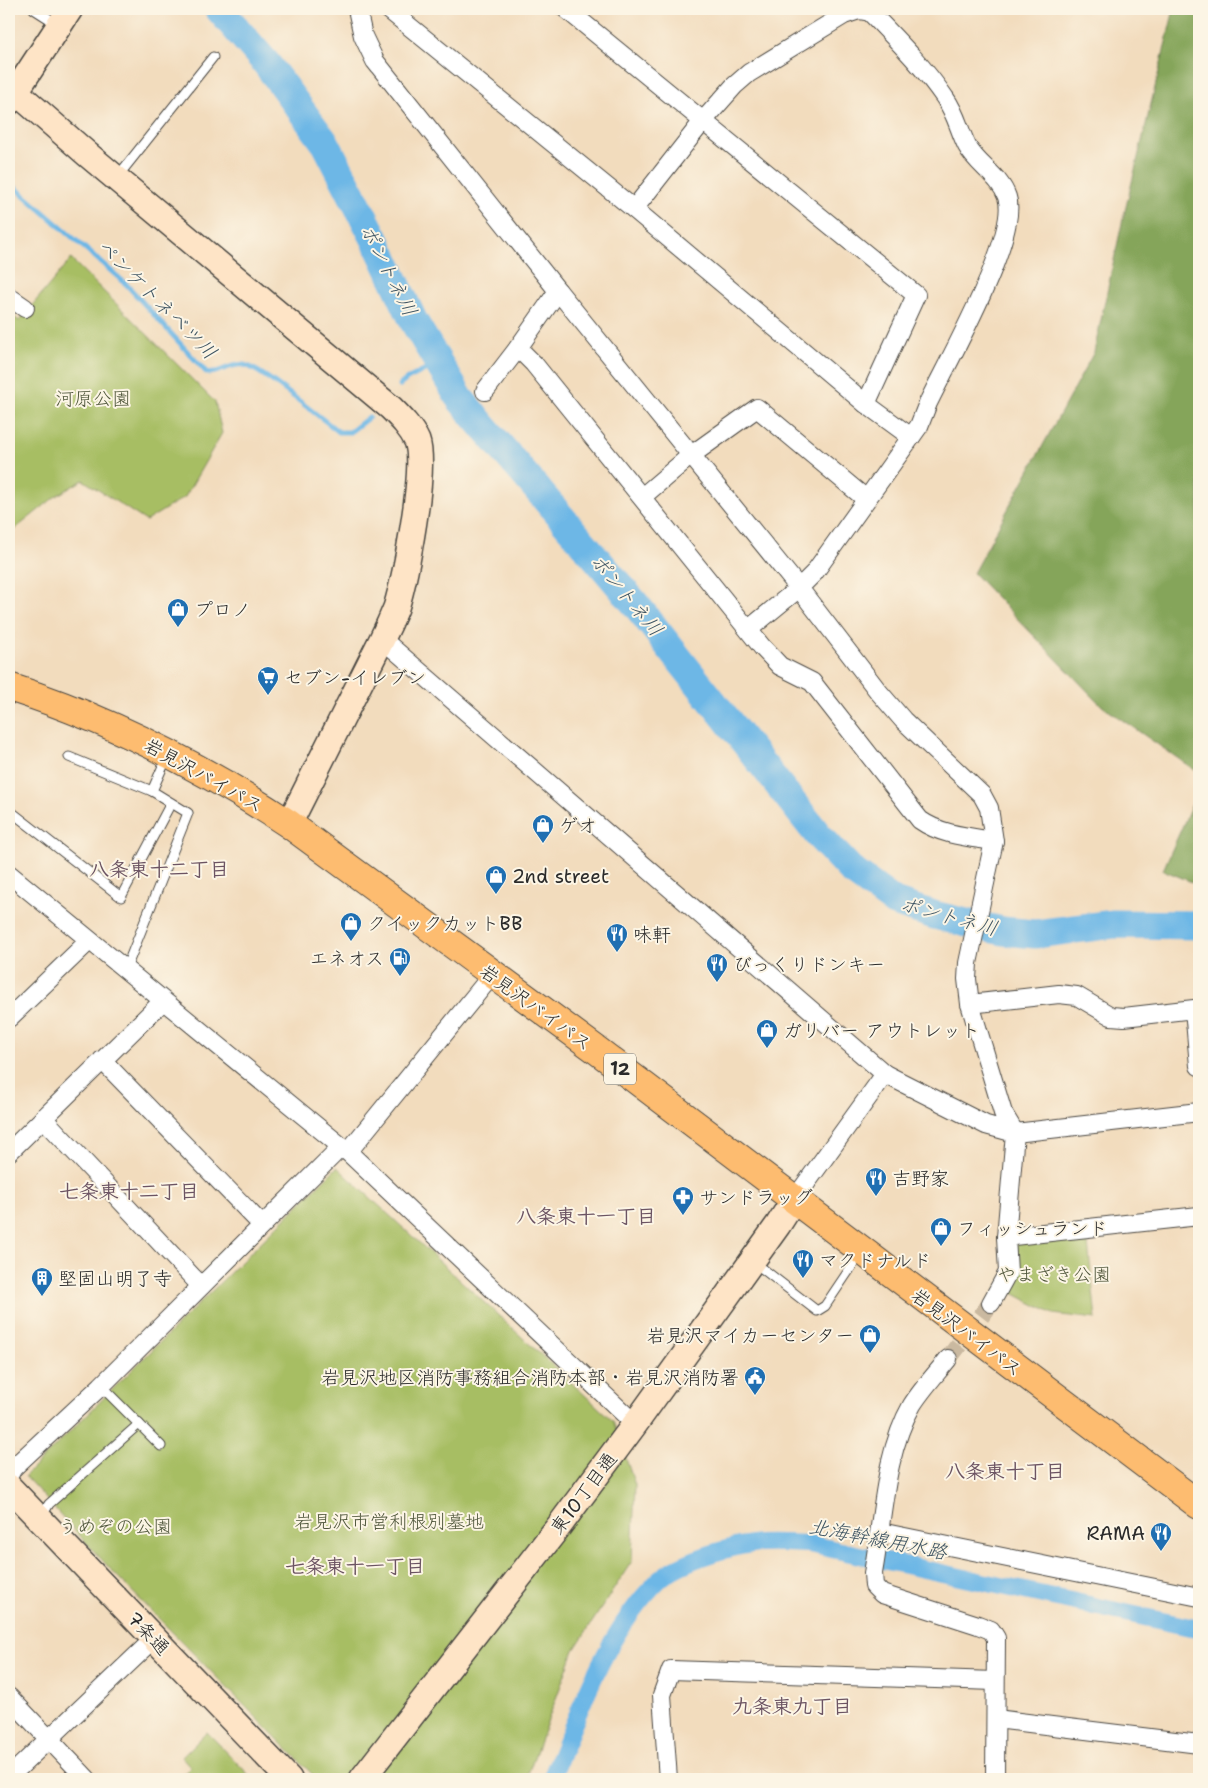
<svg xmlns="http://www.w3.org/2000/svg" width="1208" height="1788" viewBox="0 0 1208 1788" font-family="'Shantell Sans','Klee One',sans-serif">
<rect width="100%" height="100%" fill="#fcf5e5"/>
<filter id="ink" filterUnits="userSpaceOnUse"><feTurbulence type="fractalNoise" baseFrequency=".02" numOctaves="2"/><feDisplacementMap in="SourceGraphic" scale="10" xChannelSelector="R" yChannelSelector="G"/><feConvolveMatrix kernelMatrix="1 2 1 2 8 2 1 2 1" color-interpolation-filters="sRGB"/></filter>
<filter id="wash" filterUnits="userSpaceOnUse"><feTurbulence type="fractalNoise" baseFrequency=".0096" numOctaves="4" result="noise"/><feDisplacementMap in="SourceGraphic" scale="20" xChannelSelector="R" yChannelSelector="G"/><feGaussianBlur stdDeviation="1.12" result="paint"/><feColorMatrix in="noise" values="0 0 0 0 0 0 0 0 0 0 0 0 0 0 0 0 0 1.4 0 .05"/><feComposite in="paint" operator="in"/></filter>
<g filter="url(#wash)">
<rect width="100%" height="100%" fill="#f2dcbd"/>
<g fill="#a7be64" stroke="#697448">
<path d="M 71,259 L 215,402 L 222,433 L 185,497 L 146,521 L 83,480 L 56,496 L 9,534 L 9,312 L 19,321 Z"/>
<path d="M 337,1167 L 613,1421 L 635,1485 L 632,1561 L 574,1650 L 526,1779 L 317,1779 L 113,1572 L 25,1476 Z"/>
<path d="M 1087,1234 L 1096,1319 L 1053,1314 L 1011,1292 L 1015,1272 L 1012,1242 Z"/>
<path d="M 207,1732 L 253,1779 L 178,1779 L 191,1767 L 182,1757 Z"/>
</g>
<g fill="#85a55a" stroke="#586842">
<path d="M 1174,9 L 1199,9 L 1199,773 L 1102,706 L 973,573 L 1094,352 L 1122,223 Z"/>
<path d="M 1199,789 L 1199,885 L 1163,870 Z"/>
</g>
<g fill="none" stroke-linecap="round" stroke-linejoin="round">
<g stroke="#6db7e6" stroke-width="5">
<path d="M 9,182 L 126,284 L 207,373 C 220,374 230,363 244,365 C 259,367 322,419 339,432 L 350,432 L 369,417"/>
<path d="M 400,385 L 407,379 L 439,363"/>
</g>
<path stroke="#6db7e6" stroke-width="18" d="M 551,1779 C 580,1711 605,1632 660,1579 C 679,1562 727,1547 752,1544 C 770,1541 791,1544 809,1544 L 1199,1629"/>
<path stroke="#6db7e6" stroke-width="29" d="M 219,9 L 266,63 L 326,144 L 375,239 L 414,322 L 460,399 L 637,606 L 819,836 L 852,871 L 894,902 L 934,915 L 975,925 L 1003,931 L 1035,934 L 1114,924 L 1199,925"/>
</g>
</g>
<g filter="url(#ink)">
<g fill="none" stroke-linecap="round" stroke-linejoin="round">
<path stroke="#cab9a0" stroke-width="18" stroke-dasharray="18 9" stroke-linecap="butt" d="M 948,1359 L 991,1303"/>
<g stroke="#494641" stroke-width="11">
<g id="lane">
<path d="M 34,9 L 59,25"/>
<path d="M 118,176 L 213,57"/>
<path d="M 69,757 L 152,791"/>
<path d="M 9,810 L 121,897 L 171,803"/>
<path d="M 125,971 L 188,813 L 152,791 L 167,757"/>
<path d="M 754,1262 L 817,1311 L 825,1306 L 860,1254"/>
<path d="M 101,1386 L 161,1446"/>
<path d="M 41,1517 L 49,1504 L 139,1424"/>
</g>
</g>
<g stroke="#494641" stroke-width="20">
<g id="street">
<path d="M 357,9 L 363,36 L 375,61 L 558,291 L 518,348 L 534,364 L 762,647 L 780,666 L 812,682 L 920,820 C 941,835 969,837 994,841"/>
<path d="M 388,9 L 634,209 L 866,404 L 911,437"/>
<path d="M 566,9 L 703,121 L 734,86 L 749,73 L 844,15 L 859,10 L 870,12 C 896,39 924,67 945,98 C 956,113 959,130 967,146 C 977,165 1000,176 1007,197 C 1020,235 947,363 928,403 L 919,426 L 814,573 L 799,588 L 749,629"/>
<path d="M 634,209 L 703,121 L 916,295 L 866,404"/>
<path d="M 558,291 L 799,588 L 878,691 L 903,720 L 982,795 L 989,808 L 994,841 L 968,963 L 967,979 L 970,1004 L 1059,994 L 1077,996 L 1111,1016 L 1124,1017 L 1194,1009 L 1199,1066"/>
<path d="M 9,297 L 25,308"/>
<path d="M 485,391 L 518,348"/>
<path d="M 642,497 L 690,456 L 757,408 L 866,499"/>
<path d="M 382,639 L 885,1074 L 986,1125 L 1015,1133 L 1003,1113 L 970,1004"/>
<path d="M 9,874 L 348,1152 L 635,1424"/>
<path d="M 9,1018 L 89,941"/>
<path d="M 102,1060 L 262,1225"/>
<path d="M 43,1118 L 201,1286"/>
<path d="M 9,1152 L 162,1002"/>
<path d="M 348,1152 L 492,975"/>
<path d="M 794,1200 L 885,1074"/>
<path d="M 1006,1237 L 1015,1133 L 1199,1112"/>
<path d="M 991,1303 L 1008,1272 L 1006,1237 L 1199,1216"/>
<path d="M 948,1359 C 936,1374 922,1389 912,1405 C 884,1454 883,1519 873,1573 L 874,1586 L 882,1594 L 978,1625 L 991,1630 L 996,1638 L 995,1779"/>
<path d="M 9,1475 L 13,1468 L 101,1386 L 341,1147"/>
<path d="M 880,1532 L 1199,1597"/>
<path d="M 9,1697 L 87,1779"/>
<path d="M 996,1719 L 1199,1744"/>
<path d="M 9,1777 L 154,1639"/>
<path d="M 668,1779 L 662,1695 L 671,1670 L 995,1681"/>
</g>
</g>
<g stroke="#494641" stroke-width="28">
<g id="secondary">
<path d="M 16,92 L 87,154 L 391,408 C 401,418 411,428 417,441 C 427,468 405,578 396,608 C 392,618 387,629 382,639 L 289,824"/>
<path d="M 9,102 L 70,9"/>
<path d="M 9,1487 L 289,1779"/>
<path d="M 362,1779 L 559,1526 L 635,1424 L 778,1225 L 794,1200"/>
</g>
</g>
<g stroke="#494641" stroke-width="30">
<path id="highway" d="M 9,687 C 109,719 201,766 289,824 L 598,1051 L 1199,1505"/>
</g>
<use href="#lane" stroke="#fff" stroke-width="9"/>
<use href="#street" stroke="#fff" stroke-width="18"/>
<use href="#secondary" stroke="#fee4c6" stroke-width="25"/>
<use href="#highway" stroke="#fdbc70" stroke-width="28"/>
</g>
</g>
<defs>
<g id="shop-pin" transform="scale(1.125)"><path d="M0 17L-7.5 6A9.5 9.5 0 1 1 7.5 6Z" fill="#1f6fb2" stroke="#fcf5e5"/><path d="M-5-2.5h2.3a2.7 3.5 0 0 1 5.4 0H5L5.5 6h-11ZM-1.5-2.5h3a1.5 2.3 0 0 0-3 0Z" fill="#fff"/></g>
<g id="supermarket-pin" transform="scale(1.125)"><path d="M0 17L-7.5 6A9.5 9.5 0 1 1 7.5 6Z" fill="#1f6fb2" stroke="#fcf5e5"/><path d="M-6-5.5h2.5l.6 2H6L4.5 2H-2.5L-4.4-4H-6ZM-1.5 3.2a1.3 1.3 0 1 0 .1 0ZM3 3.2a1.3 1.3 0 1 0 .1 0Z" fill="#fff"/></g>
<g id="restaurant-pin" transform="scale(1.125)"><path d="M0 17L-7.5 6A9.5 9.5 0 1 1 7.5 6Z" fill="#1f6fb2" stroke="#fcf5e5"/><path d="M-5-6h1v4h1v-4h1v4h1v-4h1v5L-1.5 .5V6h-2V.5L-5-1ZM5-6V6H3V1.5H1.5Q1.5-4 5-6Z" fill="#fff"/></g>
<g id="fuel-pin" transform="scale(1.125)"><path d="M0 17L-7.5 6A9.5 9.5 0 1 1 7.5 6Z" fill="#1f6fb2" stroke="#fcf5e5"/><path d="M-5.5-6h7V0h2V4h1.3V-2.5L3-4.5l.8-.8L6-3V5H2.5V1h-1V6h-7ZM-4.2-4.7v3.2H.2V-4.7Z" fill="#fff"/></g>
<g id="pharmacy-pin" transform="scale(1.125)"><path d="M0 17L-7.5 6A9.5 9.5 0 1 1 7.5 6Z" fill="#1f6fb2" stroke="#fcf5e5"/><path d="M-2-6h4v4h4v4h-4v4h-4v-4h-4v-4h4Z" fill="#fff"/></g>
<g id="building-pin" transform="scale(1.125)"><path d="M0 17L-7.5 6A9.5 9.5 0 1 1 7.5 6Z" fill="#1f6fb2" stroke="#fcf5e5"/><path d="M-4-6H4V6H1V3H-1V6H-4ZM-2.5-4.3h1.7v1.8h-1.7ZM.8-4.3h1.7v1.8H.8ZM-2.5-1h1.7V.8h-1.7ZM.8-1h1.7V.8H.8Z" fill="#fff"/></g>
<g id="civic-pin" transform="scale(1.125)"><path d="M0 17L-7.5 6A9.5 9.5 0 1 1 7.5 6Z" fill="#1f6fb2" stroke="#fcf5e5"/><path d="M-.6-6.5H3V-4.5H.6V-3L4-1V1h2V6H-6V1h2V-1L-.6-3ZM-1.2 2.5V6h2.4V2.5Z" fill="#fff"/></g>
</defs>
<g fill-rule="evenodd">
<use href="#shop-pin" x="178" y="609"/>
<use href="#supermarket-pin" x="268" y="677"/>
<use href="#shop-pin" x="543" y="825"/>
<use href="#shop-pin" x="496" y="876"/>
<use href="#shop-pin" x="351" y="923"/>
<use href="#restaurant-pin" x="617" y="934"/>
<use href="#fuel-pin" x="400" y="958"/>
<use href="#restaurant-pin" x="717" y="964"/>
<use href="#shop-pin" x="767" y="1030"/>
<use href="#restaurant-pin" x="876" y="1178"/>
<use href="#pharmacy-pin" x="683" y="1197"/>
<use href="#shop-pin" x="941" y="1228"/>
<use href="#restaurant-pin" x="803" y="1260"/>
<use href="#building-pin" x="42" y="1278"/>
<use href="#shop-pin" x="870" y="1335"/>
<use href="#civic-pin" x="755" y="1377"/>
<use href="#restaurant-pin" x="1161" y="1533"/>
</g>
<g text-anchor="middle" stroke-width="4" stroke-linejoin="round" paint-order="stroke">
<rect fill="#fcf5e5" stroke="#6a6863" stroke-width="1" x="604" y="1053.5" width="32" height="31" rx="4"/>
<g font-size="18" font-weight="bold" fill="#2b2b2b">
<text x="620" y="1075">12</text>
</g>
<g font-size="19" fill="#50573c" stroke="#fcf5e5">
<text x="93" y="405">河原公園</text>
<text x="1054" y="1281">やまざき公園</text>
<text x="389" y="1528">岩見沢市営利根別墓地</text>
<text x="115" y="1533">うめぞの公園</text>
</g>
<g font-size="19" fill="#2b2b2b" stroke="#fcf5e5" text-anchor="start">
<text x="194" y="616">プロノ</text>
<text x="284" y="684">セブン-イレブン</text>
<text x="559" y="832">ゲオ</text>
<text x="512" y="883">2nd street</text>
<text x="367" y="930">クイックカットBB</text>
<text x="633" y="941">味軒</text>
<text x="384" y="965" text-anchor="end">エネオス</text>
<text x="733" y="971">びっくりドンキー</text>
<text x="783" y="1037">ガリバー アウトレット</text>
<text x="892" y="1185">吉野家</text>
<text x="699" y="1204">サンドラッグ</text>
<text x="957" y="1235">フィッシュランド</text>
<text x="819" y="1267">マクドナルド</text>
<text x="58" y="1285">堅固山明了寺</text>
<text x="854" y="1342" text-anchor="end">岩見沢マイカーセンター</text>
<text x="739" y="1384" text-anchor="end">岩見沢地区消防事務組合消防本部・岩見沢消防署</text>
<text x="1145" y="1540" text-anchor="end">RAMA</text>
</g>
<g font-size="19" fill="#2b2b2b" stroke="#fcf5e5">
<text transform="translate(204 775) rotate(29)" y="7">岩見沢バイパス</text>
<text transform="translate(536 1007) rotate(36)" y="7">岩見沢バイパス</text>
<text transform="translate(967 1332) rotate(37)" y="7">岩見沢バイパス</text>
<text transform="translate(583 1493) rotate(-53)" y="7">東10丁目通</text>
<text transform="translate(149 1633) rotate(46)" y="7">7条通</text>
</g>
<g font-size="20" font-style="italic" fill="#3f5563" stroke="#fcf5e5">
<text transform="translate(389 270) rotate(63)" y="7">ポントネ川</text>
<text transform="translate(157 299) rotate(45)" y="7">ペンケトネベツ川</text>
<text transform="translate(627 595) rotate(50)" y="7">ポントネ川</text>
<text transform="translate(949 916) rotate(15)" y="7">ポントネ川</text>
<text transform="translate(878 1539) rotate(11)" y="7">北海幹線用水路</text>
</g>
<g font-size="20" font-weight="bold" fill="#6c5463" stroke="#fcf5e5">
<text x="159" y="876">八条東十二丁目</text>
<text x="129" y="1198">七条東十二丁目</text>
<text x="586" y="1223">八条東十一丁目</text>
<text x="1005" y="1478">八条東十丁目</text>
<text x="355" y="1573">七条東十一丁目</text>
<text x="792" y="1713">九条東九丁目</text>
</g>
</g>
<rect width="1208" height="1788" fill="none" stroke="#fcf5e5" stroke-width="30"/>
</svg>
